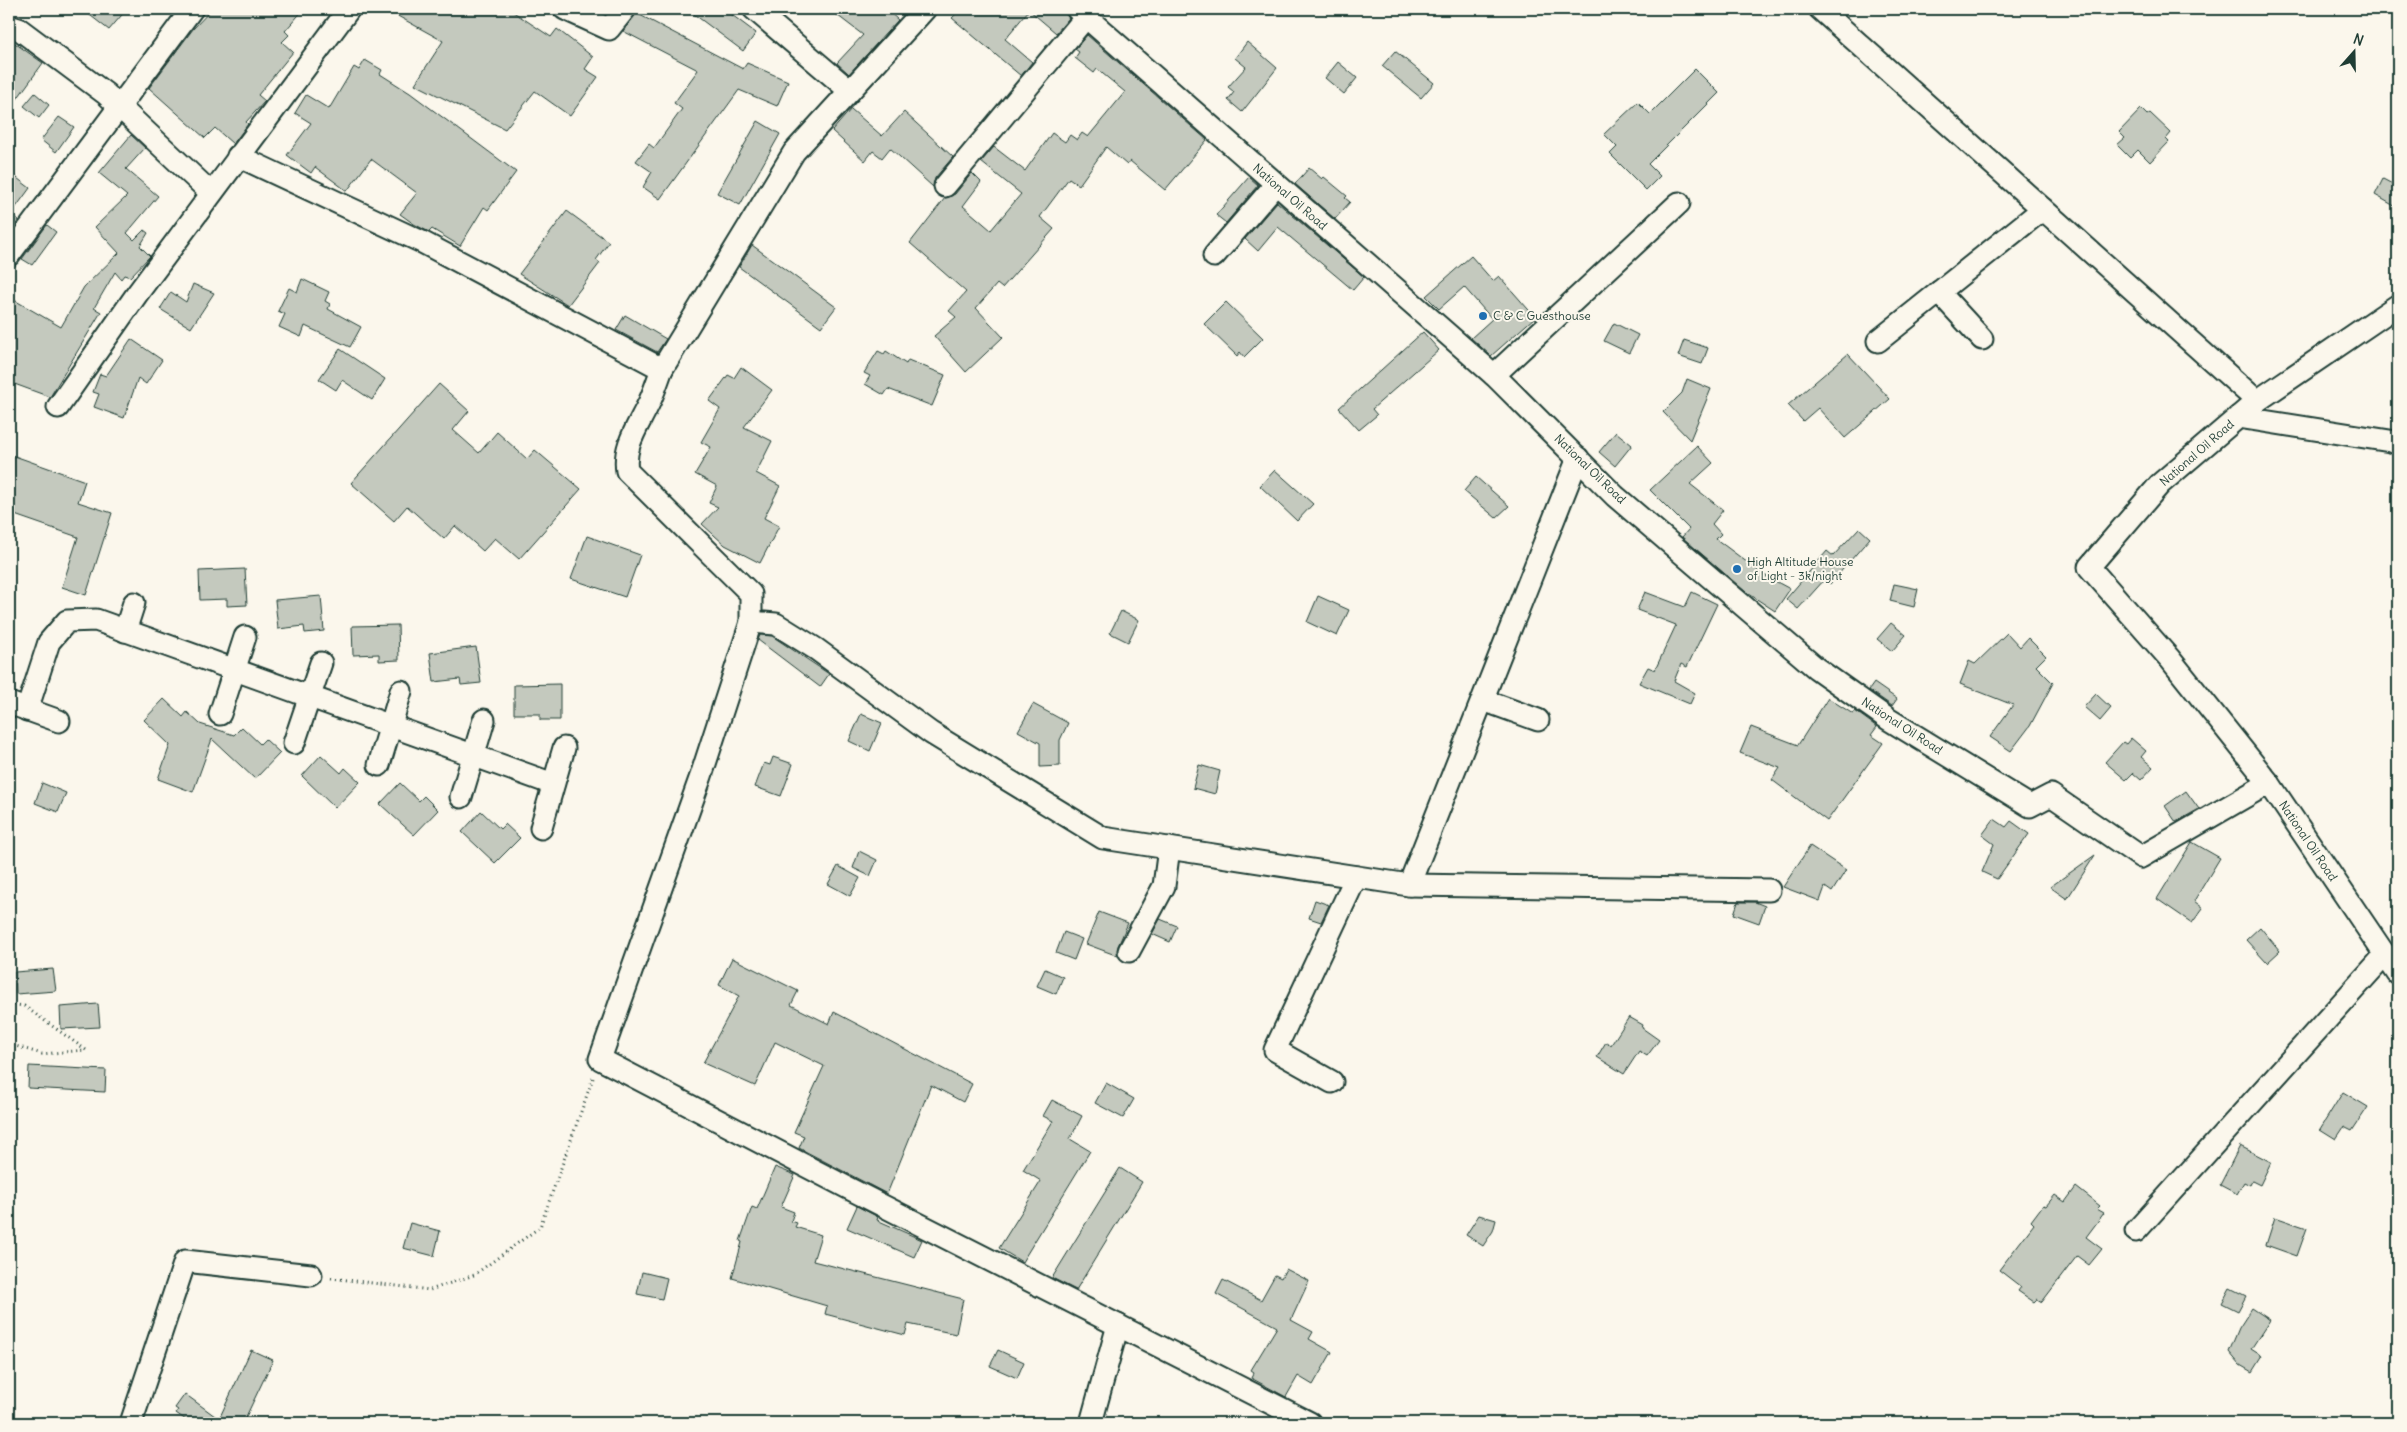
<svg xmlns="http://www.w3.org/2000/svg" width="2407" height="1432" viewBox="0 0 2407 1432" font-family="Delius,sans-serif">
<rect width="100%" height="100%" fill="#fbf7ec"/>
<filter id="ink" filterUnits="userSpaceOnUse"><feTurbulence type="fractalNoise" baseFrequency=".02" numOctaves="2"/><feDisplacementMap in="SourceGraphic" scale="10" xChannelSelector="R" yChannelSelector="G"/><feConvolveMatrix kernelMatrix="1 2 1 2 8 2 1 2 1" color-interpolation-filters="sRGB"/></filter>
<g filter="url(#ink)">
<g fill="#c4c9be" stroke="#1f3d34">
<path d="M 82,9 L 127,9 L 109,30 Z"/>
<path d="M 212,9 L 304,9 L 285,31 L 289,35 L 282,42 L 293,52 L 258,95 L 265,101 L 246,122 L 248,124 L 233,144 L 215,128 L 205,138 L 149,88 L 193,29 Z"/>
<path d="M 385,9 L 509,9 L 551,37 L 557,29 L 593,57 L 585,69 L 598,77 L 570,116 L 535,91 L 505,129 L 415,84 L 443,41 Z"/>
<path d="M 687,9 L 724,9 L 756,33 L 743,51 Z"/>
<path d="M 829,9 L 886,9 L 898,20 L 849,74 L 837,63 L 863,35 Z"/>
<path d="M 961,9 L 1061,9 L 1069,18 L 1056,33 L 1029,10 L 1005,39 L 1032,62 L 1021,76 L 952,18 Z"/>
<path d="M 636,13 L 743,69 L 747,63 L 788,81 L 777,106 L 739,90 L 660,199 L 643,187 L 652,172 L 636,161 L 649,144 L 654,148 L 682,109 L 674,103 L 698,70 L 623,31 Z"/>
<path d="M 1087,35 L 1207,140 L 1165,190 L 1130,161 L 1127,165 L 1106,147 L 1079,185 L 1069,178 L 1040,217 L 1054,229 L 1002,288 L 997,284 L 976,308 L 1003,337 L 966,372 L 934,336 L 956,317 L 949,311 L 966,292 L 910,243 L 945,198 L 955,194 L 972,173 L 981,182 L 963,206 L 991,230 L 1021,194 L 981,162 L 994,147 L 1025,171 L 1052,133 L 1065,142 L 1070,135 L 1077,140 L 1082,133 L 1088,137 L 1125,92 L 1097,69 L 1094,73 L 1075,58 L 1079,52 L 1075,49 Z"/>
<path d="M 9,39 L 43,63 L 9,110 Z"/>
<path d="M 1247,42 L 1277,68 L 1242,112 L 1228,100 L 1234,92 L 1228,87 L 1246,67 L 1235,58 Z"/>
<path d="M 1395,51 L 1434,83 L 1421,98 L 1382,66 Z"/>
<path d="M 365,60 L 382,70 L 380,74 L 410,93 L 516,172 L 488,210 L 484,207 L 460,246 L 432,229 L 429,232 L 414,224 L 400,214 L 417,193 L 371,159 L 347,191 L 315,167 L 311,173 L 287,155 L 311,123 L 295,113 L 306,95 L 329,109 L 354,67 L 359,70 Z"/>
<path d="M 1338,62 L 1357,78 L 1344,94 L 1325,78 Z"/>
<path d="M 1695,69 L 1719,93 L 1648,164 L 1660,176 L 1646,190 L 1610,154 L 1617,147 L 1604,134 L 1638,102 L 1650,114 Z"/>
<path d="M 35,93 L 49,105 L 39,118 L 24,106 Z"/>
<path d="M 851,109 L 882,136 L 904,112 L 953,157 L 935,178 L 933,187 L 890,148 L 882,158 L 873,151 L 865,161 L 832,131 Z"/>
<path d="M 2141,109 L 2147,115 L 2150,113 L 2171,133 L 2166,139 L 2169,142 L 2150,162 L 2138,150 L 2130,158 L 2117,145 L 2125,138 L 2119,132 Z"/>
<path d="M 59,117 L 74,127 L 56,152 L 41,140 Z"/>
<path d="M 758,121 L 780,134 L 740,205 L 717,193 Z"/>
<path d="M 131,135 L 145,148 L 126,169 L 158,196 L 127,233 L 134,240 L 144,230 L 148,233 L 140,246 L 150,256 L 130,277 L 124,275 L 121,279 L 115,272 L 94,308 L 101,312 L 50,397 L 9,382 L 9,297 L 61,327 L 84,287 L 119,253 L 95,227 L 127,196 L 99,173 Z"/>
<path d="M 1309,168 L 1322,179 L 1324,177 L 1347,196 L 1345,198 L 1350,202 L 1335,219 L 1295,184 Z"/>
<path d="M 9,172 L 30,188 L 11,214 L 19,220 L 9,234 Z"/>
<path d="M 1249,177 L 1258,185 L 1226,223 L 1216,215 Z"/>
<path d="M 2383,179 L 2398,187 L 2398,208 L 2375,195 Z"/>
<path d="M 1277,202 L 1364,277 L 1353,290 L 1278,227 L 1258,251 L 1245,239 Z"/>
<path d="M 567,211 L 609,242 L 596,260 L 600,263 L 568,305 L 519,274 Z"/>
<path d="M 47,225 L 56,232 L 32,265 L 22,259 Z"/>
<path d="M 752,245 L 836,307 L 821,327 L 739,267 Z"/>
<path d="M 1471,256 L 1493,281 L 1499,276 L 1535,317 L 1491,356 L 1471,338 L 1492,319 L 1464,287 L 1439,309 L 1426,296 Z"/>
<path d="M 302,279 L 329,292 L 325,301 L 330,304 L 328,309 L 361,327 L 350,347 L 305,326 L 301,337 L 279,327 L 285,314 L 278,311 L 289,288 L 297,292 Z"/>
<path d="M 193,284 L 214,293 L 191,328 L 160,309 L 171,292 L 186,302 Z"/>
<path d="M 1226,302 L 1263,338 L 1244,357 L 1240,352 L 1237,356 L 1204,324 Z"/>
<path d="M 625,315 L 666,339 L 657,352 L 616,330 Z"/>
<path d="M 1614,323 L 1638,335 L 1629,353 L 1604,341 Z"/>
<path d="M 1423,332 L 1439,350 L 1372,409 L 1377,415 L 1359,430 L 1339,408 Z"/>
<path d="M 131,339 L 162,360 L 146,384 L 138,378 L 124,418 L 94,407 L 99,394 L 93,392 L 100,374 L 106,376 Z"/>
<path d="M 1684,340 L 1708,348 L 1702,364 L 1678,356 Z"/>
<path d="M 340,349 L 385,379 L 372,400 L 342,380 L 336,390 L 319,379 Z"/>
<path d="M 878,351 L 884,354 L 886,351 L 906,364 L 908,360 L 945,375 L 932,406 L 888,389 L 884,395 L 865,384 L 870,376 L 864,373 Z"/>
<path d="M 1848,354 L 1890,399 L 1845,438 L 1818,408 L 1803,421 L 1788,405 Z"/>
<path d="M 741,367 L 772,390 L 744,427 L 772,441 L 756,473 L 780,486 L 764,518 L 779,526 L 760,563 L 725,545 L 702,524 L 718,507 L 709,503 L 717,486 L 695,474 L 711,447 L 701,442 L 720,409 L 709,401 L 728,375 L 734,378 Z"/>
<path d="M 1687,379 L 1711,389 L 1690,440 L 1663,412 L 1682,393 Z"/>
<path d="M 439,384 L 469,411 L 453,430 L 479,453 L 497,432 L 527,459 L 535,450 L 581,489 L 519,559 L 495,538 L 483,551 L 455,526 L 444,539 L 407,506 L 394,521 L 351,483 Z"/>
<path d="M 1616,432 L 1632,445 L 1615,466 L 1599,452 Z"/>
<path d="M 1697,446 L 1713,463 L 1690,484 L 1723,510 L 1712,524 L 1721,534 L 1716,539 L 1764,575 L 1790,589 L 1775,611 L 1746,592 L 1682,537 L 1689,529 L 1650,490 Z"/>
<path d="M 9,454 L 85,481 L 78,502 L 112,513 L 86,595 L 62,587 L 78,537 L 9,513 Z"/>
<path d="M 1275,470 L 1313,504 L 1297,521 L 1260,486 Z"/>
<path d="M 1476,477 L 1509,506 L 1496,518 L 1464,491 Z"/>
<path d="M 1859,528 L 1870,538 L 1830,584 L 1825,579 L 1798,609 L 1786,599 L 1827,551 L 1833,556 Z"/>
<path d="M 587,536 L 640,555 L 625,597 L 571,579 Z"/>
<path d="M 245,569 L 247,605 L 227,606 L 227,599 L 200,600 L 199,571 Z"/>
<path d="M 1894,584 L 1918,589 L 1914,607 L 1890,601 Z"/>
<path d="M 1645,592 L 1685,607 L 1692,592 L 1717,604 L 1687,667 L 1681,664 L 1674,681 L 1695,693 L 1690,704 L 1639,683 L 1648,667 L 1655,670 L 1676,625 L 1637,610 Z"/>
<path d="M 321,596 L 324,631 L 305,633 L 304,626 L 278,629 L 275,600 Z"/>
<path d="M 1318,596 L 1349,610 L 1337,636 L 1307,622 Z"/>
<path d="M 1121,611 L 1139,620 L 1128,642 L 1110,633 Z"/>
<path d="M 1891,623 L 1906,635 L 1892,651 L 1877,639 Z"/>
<path d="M 398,625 L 399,660 L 379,661 L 379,654 L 353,655 L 352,626 Z"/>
<path d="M 2007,633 L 2020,647 L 2028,638 L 2046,656 L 2036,666 L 2053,683 L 2030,726 L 2011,751 L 1990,737 L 2013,705 L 1960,684 L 1969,661 L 1975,664 Z"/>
<path d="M 760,635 L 772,636 L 829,674 L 820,687 L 758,640 Z"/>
<path d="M 476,647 L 481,683 L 461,685 L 460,679 L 434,682 L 430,653 Z"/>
<path d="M 1874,683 L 1897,699 L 1892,706 L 1869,690 Z"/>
<path d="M 560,684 L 560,720 L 540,720 L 540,714 L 514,714 L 514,685 Z"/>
<path d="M 2096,694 L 2111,708 L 2100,721 L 2084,707 Z"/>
<path d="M 1828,698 L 1853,714 L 1855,711 L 1877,727 L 1871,735 L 1883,743 L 1827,821 L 1772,780 L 1780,768 L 1740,753 L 1751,727 L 1798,745 Z"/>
<path d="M 164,699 L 183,717 L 187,712 L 200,724 L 234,735 L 242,727 L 260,744 L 265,739 L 280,753 L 255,779 L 212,739 L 193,792 L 158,779 L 170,745 L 144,720 Z"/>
<path d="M 1033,704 L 1068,723 L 1060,740 L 1060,766 L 1040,767 L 1040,743 L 1018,731 Z"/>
<path d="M 861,714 L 882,723 L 870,751 L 849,741 Z"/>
<path d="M 2131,738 L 2146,751 L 2141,757 L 2153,767 L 2141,780 L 2133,773 L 2126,780 L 2105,762 L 2123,742 L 2126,744 Z"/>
<path d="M 321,755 L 341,773 L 345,768 L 360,782 L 335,808 L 302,776 Z"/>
<path d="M 773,757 L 793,764 L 781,796 L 755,787 L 764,763 L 770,765 Z"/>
<path d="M 1199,765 L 1220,771 L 1215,794 L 1193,788 Z"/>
<path d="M 42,783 L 66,793 L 58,812 L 35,803 Z"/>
<path d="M 400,783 L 419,801 L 424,796 L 438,810 L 414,835 L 380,804 Z"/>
<path d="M 2186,791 L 2199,809 L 2176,822 L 2165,806 Z"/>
<path d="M 481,811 L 500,829 L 505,824 L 520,838 L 495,863 L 462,832 Z"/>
<path d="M 1994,819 L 2006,827 L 2011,821 L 2029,834 L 1997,879 L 1982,872 L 1994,844 L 1982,835 Z"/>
<path d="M 2192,842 L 2220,858 L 2194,901 L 2203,908 L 2192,923 L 2157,899 Z"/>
<path d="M 1810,846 L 1846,870 L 1832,892 L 1825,887 L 1820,901 L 1783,887 Z"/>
<path d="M 859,851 L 877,860 L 870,876 L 853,868 Z"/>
<path d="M 2095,855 L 2067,899 L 2050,887 Z"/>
<path d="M 838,866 L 860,878 L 850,896 L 828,884 Z"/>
<path d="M 1315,900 L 1329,905 L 1321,922 L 1309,918 Z"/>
<path d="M 1738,902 L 1755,902 L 1765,906 L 1759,923 L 1734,914 Z"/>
<path d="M 1099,912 L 1128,923 L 1118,946 L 1118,956 L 1086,944 Z"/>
<path d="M 1160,919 L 1177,926 L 1170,942 L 1152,934 Z"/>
<path d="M 2260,927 L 2280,951 L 2267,963 L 2246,940 Z"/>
<path d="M 1064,932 L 1082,939 L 1074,960 L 1056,953 Z"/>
<path d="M 732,958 L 798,991 L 791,1005 L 829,1024 L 834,1012 L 972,1084 L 963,1102 L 931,1085 L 887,1194 L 799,1148 L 804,1136 L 794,1132 L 824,1066 L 775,1042 L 755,1086 L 703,1063 L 739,996 L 719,985 Z"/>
<path d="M 53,969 L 56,991 L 16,994 L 15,972 Z"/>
<path d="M 1045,969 L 1063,977 L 1056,994 L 1037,986 Z"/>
<path d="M 98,1004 L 100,1027 L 61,1029 L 60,1007 Z"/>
<path d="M 1629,1017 L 1643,1025 L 1642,1028 L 1659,1040 L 1647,1056 L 1639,1051 L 1624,1074 L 1597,1057 L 1606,1042 L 1611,1045 Z"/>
<path d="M 29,1066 L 106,1070 L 105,1092 L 28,1088 Z"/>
<path d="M 1106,1083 L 1134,1099 L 1123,1118 L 1095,1103 Z"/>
<path d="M 2343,1092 L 2368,1107 L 2352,1131 L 2344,1127 L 2336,1139 L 2320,1129 Z"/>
<path d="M 1052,1100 L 1082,1116 L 1070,1139 L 1090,1151 L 1022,1262 L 999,1248 L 1041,1181 L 1023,1170 L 1053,1121 L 1043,1116 Z"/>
<path d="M 2240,1146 L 2271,1162 L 2260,1185 L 2252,1181 L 2250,1185 L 2244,1182 L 2237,1194 L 2220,1185 Z"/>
<path d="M 775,1167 L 795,1175 L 781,1207 L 794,1212 L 791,1221 L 797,1223 L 795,1227 L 821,1235 L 813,1261 L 963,1299 L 956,1334 L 908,1324 L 905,1335 L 825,1314 L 827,1306 L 732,1278 L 742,1242 L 740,1241 L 752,1207 L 757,1209 Z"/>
<path d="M 1120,1168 L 1142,1182 L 1076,1290 L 1052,1278 Z"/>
<path d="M 2076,1187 L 2100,1206 L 2097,1209 L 2104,1213 L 2086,1237 L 2102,1249 L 2089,1265 L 2077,1256 L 2042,1302 L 2037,1299 L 2034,1302 L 2018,1291 L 2021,1287 L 1999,1270 L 2034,1224 L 2031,1221 L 2043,1205 L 2046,1206 L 2055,1195 L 2065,1202 Z"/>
<path d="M 857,1206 L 878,1217 L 877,1220 L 922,1240 L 914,1257 L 847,1228 Z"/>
<path d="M 1479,1215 L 1496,1220 L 1493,1231 L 1483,1246 L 1466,1235 Z"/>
<path d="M 2275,1217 L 2307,1228 L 2297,1256 L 2266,1245 Z"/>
<path d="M 410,1223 L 440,1231 L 434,1256 L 403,1248 Z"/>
<path d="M 1286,1269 L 1309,1281 L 1291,1320 L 1313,1332 L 1309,1339 L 1332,1352 L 1313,1385 L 1298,1376 L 1286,1397 L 1251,1378 L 1254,1372 L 1251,1370 L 1277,1327 L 1216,1294 L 1223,1280 L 1261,1300 L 1275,1275 L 1281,1278 Z"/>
<path d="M 642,1272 L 667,1278 L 662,1299 L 637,1294 Z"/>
<path d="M 2230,1288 L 2246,1296 L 2238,1311 L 2222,1303 Z"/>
<path d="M 2252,1308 L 2270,1320 L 2251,1349 L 2262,1356 L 2252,1372 L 2240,1365 L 2229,1352 L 2239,1328 Z"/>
<path d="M 251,1350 L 273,1360 L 243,1423 L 190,1423 L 176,1413 L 178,1410 L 175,1408 L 185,1394 L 219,1419 Z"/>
<path d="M 998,1350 L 1024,1362 L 1017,1378 L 990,1366 Z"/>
</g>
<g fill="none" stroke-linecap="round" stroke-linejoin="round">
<g stroke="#1f3d34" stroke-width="25">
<g id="minor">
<path d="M 565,9 L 609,29 L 625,9"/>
<path d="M 754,9 L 850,91"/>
<path d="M 1077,9 L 1494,375 L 1615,496 L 1816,668 L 1888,719 L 2030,806 L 2051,795 L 2141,857 L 2269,783"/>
<path d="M 1820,9 L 2257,401"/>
<path d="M 9,26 L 19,29 L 106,94 L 211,193"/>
<path d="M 238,156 L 422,242 L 662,369 C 657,382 653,396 646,409 C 636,429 623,448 627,471 L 751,594 L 751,622 L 776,624 L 816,649 L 931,733 L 1103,838 L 1409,885 L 1769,890"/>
<path d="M 945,186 L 1086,17"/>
<path d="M 9,255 L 192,9"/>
<path d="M 1214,256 L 1275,185"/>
<path d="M 1939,292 L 1982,339"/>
<path d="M 2398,305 L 2257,401 L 2160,484 L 2089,567 L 2170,659 L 2269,783 L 2398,974"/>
<path d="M 1878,341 L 2043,209"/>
<path d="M 662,369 L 794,152 L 925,9"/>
<path d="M 1494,375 L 1679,203"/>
<path d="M 58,407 L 137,294 L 349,9"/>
<path d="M 2238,417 L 2390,441 L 2398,444"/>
<path d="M 751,622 L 701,776 L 600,1059 L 850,1189 L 1310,1423"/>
<path d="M 125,631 L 134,603"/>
<path d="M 1483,700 L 1538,720"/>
<path d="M 9,703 L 59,721"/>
<path d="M 27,710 L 49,642 L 67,621 L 96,620 L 553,784"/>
<path d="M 220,714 L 245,637"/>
<path d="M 294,743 L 321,663"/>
<path d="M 379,765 L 401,691"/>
<path d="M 461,797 L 484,720"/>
<path d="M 541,828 L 564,748"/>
<path d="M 1409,885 L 1578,458"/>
<path d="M 1129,951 L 1164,886 L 1169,848"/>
<path d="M 1332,1082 L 1275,1050 L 1356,877"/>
<path d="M 2136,1231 L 2385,955"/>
<path d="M 131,1423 L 185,1261 L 311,1275"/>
<path d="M 1091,1423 L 1118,1325"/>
</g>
</g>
<g stroke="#1f3d34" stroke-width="3" stroke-dasharray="1 4" stroke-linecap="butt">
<path d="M 9,1004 L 24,1006 L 86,1050 L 42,1054 L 9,1044"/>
<path d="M 331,1278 L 430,1290 L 474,1275 L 540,1227 L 593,1078"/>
</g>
<use href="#minor" stroke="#fbf7ec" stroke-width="21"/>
</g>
</g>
<g fill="#1f6fb2" stroke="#fbf7ec" stroke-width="2">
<circle cx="1483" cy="316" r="5"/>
<circle cx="1737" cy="569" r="5"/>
</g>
<g text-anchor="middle" stroke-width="4" stroke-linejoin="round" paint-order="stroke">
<g font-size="12" fill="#1f3d34" stroke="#fbf7ec">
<text transform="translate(1290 197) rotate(41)" y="4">National Oil Road</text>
<text transform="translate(2197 453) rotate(-41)" y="4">National Oil Road</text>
<text transform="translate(1590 469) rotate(44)" y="4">National Oil Road</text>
<text transform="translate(1902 726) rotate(33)" y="4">National Oil Road</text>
<text transform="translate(2308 841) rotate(56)" y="4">National Oil Road</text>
</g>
<g font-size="12" fill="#1f3d34" stroke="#fbf7ec" text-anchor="start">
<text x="1493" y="320">C &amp; C Guesthouse</text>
<text x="1747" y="566">High Altitude House<tspan x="1747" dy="14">of Light - 3k/night</tspan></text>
</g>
</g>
<rect width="2407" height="1432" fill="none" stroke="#fbf7ec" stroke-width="30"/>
<rect x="15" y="15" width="2377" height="1402" fill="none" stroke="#1f3d34" stroke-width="2" filter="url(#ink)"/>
<g transform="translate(2354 52) rotate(20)" stroke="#fbf7ec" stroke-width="4" paint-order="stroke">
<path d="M0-4L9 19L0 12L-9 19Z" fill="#1f3d34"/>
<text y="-8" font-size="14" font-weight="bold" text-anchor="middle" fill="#1f3d34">N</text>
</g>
</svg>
